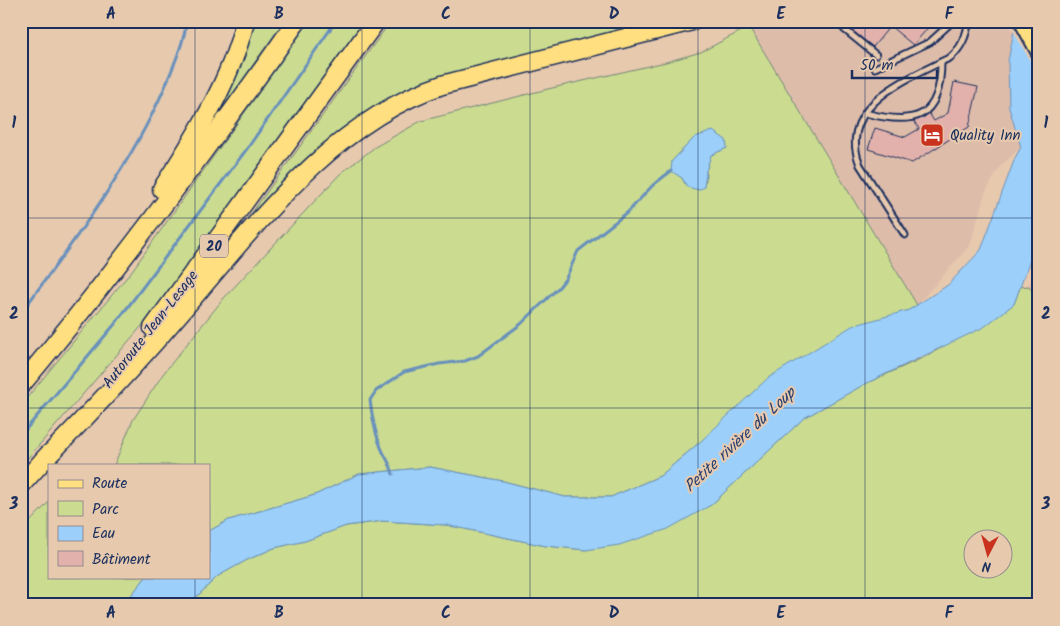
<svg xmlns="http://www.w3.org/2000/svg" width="1060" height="626" viewBox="0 0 1060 626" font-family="Kalam,sans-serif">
<rect width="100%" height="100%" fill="#e7c9ae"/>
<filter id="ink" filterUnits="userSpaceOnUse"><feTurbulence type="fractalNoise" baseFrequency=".02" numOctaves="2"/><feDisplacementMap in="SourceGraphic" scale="10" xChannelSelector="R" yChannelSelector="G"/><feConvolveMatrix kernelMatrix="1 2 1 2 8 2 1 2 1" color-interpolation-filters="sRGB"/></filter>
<g filter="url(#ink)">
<g fill="#debcaa">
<path d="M 761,21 L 1007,21 L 1014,32 L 1008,61 L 1009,108 L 1021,147 L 1000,167 L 985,193 L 970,245 L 917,305 L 749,27 Z"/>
<path d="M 1039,255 L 1039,302 L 1029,286 Z"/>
</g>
<g fill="#cbdc90" stroke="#738677" fill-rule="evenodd">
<path d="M 253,21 L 284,21 L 218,114 L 214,112 Z"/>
<path d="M 310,21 L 365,21 L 146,321 L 21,466 L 21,405 L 131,272 Z"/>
<path d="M 391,21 L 665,21 L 458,72 C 426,81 395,93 367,111 C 322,140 287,183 251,221 L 248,218 Z"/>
<path d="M 749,27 L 917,305 L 700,442 L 660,476 L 611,497 L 565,497 L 503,481 L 430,467 L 359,474 L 315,495 L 229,520 L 209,531 L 209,465 L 114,465 L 133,420 L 163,374 L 224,298 L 340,174 L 375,147 L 421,121 L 548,89 L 666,62 L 701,52 ZM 695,137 L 727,148 L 711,155 L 706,171 L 706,181 L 687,187 L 672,161 Z"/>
<path d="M 1029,286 L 1039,302 L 1039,605 L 188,605 L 218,576 L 247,560 L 274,548 L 305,541 L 346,526 L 383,521 L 446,525 L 546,546 L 586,550 L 711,505 L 804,418 L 865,384 L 927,356 L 1014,304 L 1020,287 ZM 972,538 L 1002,538 L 1002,568 L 972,568 Z"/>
<path d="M 49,502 L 49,577 L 146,577 L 123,605 L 21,605 L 21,531 Z"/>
</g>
<g fill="#9cd0fa" stroke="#6890bc">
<path d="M 1016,21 L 1039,21 L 1039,220 L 1034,249 L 1014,304 L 984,327 L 865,384 L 804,418 L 711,505 L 668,529 L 619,545 L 586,550 L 546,546 L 446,525 L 383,521 L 346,526 L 305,541 L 274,548 L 247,560 L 218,576 L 188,605 L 123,605 L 146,577 L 209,577 L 209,531 L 229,520 L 315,495 L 359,474 L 430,467 L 503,481 L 565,497 L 611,497 L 660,476 L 700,442 L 768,378 L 852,326 L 909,310 L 948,285 L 981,250 L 1015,158 L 1021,147 L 1009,108 L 1008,61 Z"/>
<path d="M 713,131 L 726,140 L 727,148 L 711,155 L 706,171 L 704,187 L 699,190 L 687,187 L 682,178 L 671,171 L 672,161 L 695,137 Z"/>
</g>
<path fill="#e7c9ae" d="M 1013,21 L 1037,21 L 1039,24 L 1039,76 L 1012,29 Z"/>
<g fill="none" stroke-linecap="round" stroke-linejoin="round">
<g stroke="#6890bc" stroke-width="3">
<path d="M 21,313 C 73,242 128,170 164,89 C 173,67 183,45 187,21"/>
<path d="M 21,435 L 115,324 L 249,146 L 336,21"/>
<path d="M 393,474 C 391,465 387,460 383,452 C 376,437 372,416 370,400 L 376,391 L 404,372 L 439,364 L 465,361 L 478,356 L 521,324 L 559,287 L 566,278 L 578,251 L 628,212 L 653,185 L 671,171"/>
</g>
</g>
<g fill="#e2b1ab" stroke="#1b2f5e">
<path d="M 855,21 L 934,21 L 913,45 L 890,26 L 873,47 L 849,28 Z"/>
<path d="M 954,82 L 978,87 L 969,127 L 912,163 L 868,149 L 875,128 L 905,137 L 919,129 L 914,121 L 929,113 L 934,121 L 948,113 Z"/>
</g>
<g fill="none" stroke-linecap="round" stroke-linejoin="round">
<g stroke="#1b2f5e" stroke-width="9">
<g id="lane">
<path d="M 840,21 L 844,29 L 876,55"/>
<path d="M 875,68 L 930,42 L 953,21"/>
<path d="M 865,113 C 915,126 941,119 941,62"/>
<path d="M 905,235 L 860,165 C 836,105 908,79 951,57 C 962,47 966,36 969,21"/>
</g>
</g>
<g stroke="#1b2f5e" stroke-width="19">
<path id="primary" d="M 1022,21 L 1039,52"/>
</g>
<g stroke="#1b2f5e" stroke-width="21">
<g id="highway">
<path d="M 162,189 C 195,138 231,81 245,21"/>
<path d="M 153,328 L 376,21"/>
<path d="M 21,385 C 119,268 209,146 297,21"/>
<path d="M 42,462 C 87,416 131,370 173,321 C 249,234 329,122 442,85 L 692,21"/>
<path d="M 21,485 L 49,454"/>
</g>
</g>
<use href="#lane" stroke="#e7c9ae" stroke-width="5"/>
<use href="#primary" stroke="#ffdf80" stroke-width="15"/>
<use href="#highway" stroke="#ffdf80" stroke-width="18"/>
</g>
</g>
<path fill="none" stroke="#1b2f5e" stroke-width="1" stroke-opacity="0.55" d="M 195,21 L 195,465M 362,21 L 362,605M 530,21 L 530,605M 698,21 L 698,605M 865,21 L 865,605M 21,218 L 1039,218M 21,408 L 1039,408M 195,577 L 195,605"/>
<defs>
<g id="hotel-square" transform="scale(1.25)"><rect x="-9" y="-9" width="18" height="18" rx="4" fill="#c8321e" stroke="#e7c9ae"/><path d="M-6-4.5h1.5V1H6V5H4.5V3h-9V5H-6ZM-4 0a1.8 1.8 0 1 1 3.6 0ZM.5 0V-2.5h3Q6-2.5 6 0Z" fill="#fff"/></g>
</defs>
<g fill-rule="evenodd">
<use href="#hotel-square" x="932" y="135"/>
</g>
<g text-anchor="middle" stroke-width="4" stroke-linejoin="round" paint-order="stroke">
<rect fill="#e7c9ae" stroke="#585d76" stroke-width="1" x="200" y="234.5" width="28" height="23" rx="4"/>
<g font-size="14" font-weight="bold" fill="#1b2f5e">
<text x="214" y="251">20</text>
</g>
<g font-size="15" fill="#1b2f5e" stroke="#e7c9ae" text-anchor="start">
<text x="950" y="140">Quality Inn</text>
</g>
<g font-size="15" fill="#1b2f5e" stroke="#e7c9ae">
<text transform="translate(150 329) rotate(-52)" y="5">Autoroute Jean-Lesage</text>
</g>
<g font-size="16" font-style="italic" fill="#283f6e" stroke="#e7c9ae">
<text transform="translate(739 439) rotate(-43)" y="6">Petite rivière du Loup</text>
</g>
</g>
<rect width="1060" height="626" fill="none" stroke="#e7c9ae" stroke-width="55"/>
<rect x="48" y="464" width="162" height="115" fill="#e7c9ae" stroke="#958b8e"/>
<rect x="58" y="480" width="25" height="8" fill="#ffdf80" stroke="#958b8e"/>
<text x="92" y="488" font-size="15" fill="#1b2f5e">Route</text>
<rect x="58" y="501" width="25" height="15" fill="#cbdc90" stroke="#958b8e"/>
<text x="92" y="514" font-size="15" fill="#1b2f5e">Parc</text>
<rect x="58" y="526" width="25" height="15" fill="#9cd0fa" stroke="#958b8e"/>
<text x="92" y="538" font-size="15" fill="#1b2f5e">Eau</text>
<rect x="58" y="551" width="25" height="15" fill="#e2b1ab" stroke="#958b8e"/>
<text x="92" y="564" font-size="15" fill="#1b2f5e">Bâtiment</text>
<g transform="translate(988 554) rotate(186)"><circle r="24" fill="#e7c9ae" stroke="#958b8e"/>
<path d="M0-4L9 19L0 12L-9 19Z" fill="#c8321e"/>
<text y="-8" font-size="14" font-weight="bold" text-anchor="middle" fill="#1b2f5e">N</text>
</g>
<path d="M852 70v8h85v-8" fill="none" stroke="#1b2f5e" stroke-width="2.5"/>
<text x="860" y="70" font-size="15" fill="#1b2f5e" stroke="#e7c9ae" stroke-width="4" paint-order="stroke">50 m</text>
<rect x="28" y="28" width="1004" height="570" fill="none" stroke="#1b2f5e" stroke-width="2"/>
<g font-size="16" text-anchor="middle" font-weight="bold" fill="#1b2f5e">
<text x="111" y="19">A</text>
<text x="279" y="19">B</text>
<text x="446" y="19">C</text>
<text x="614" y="19">D</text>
<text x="781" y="19">E</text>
<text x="949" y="19">F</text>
<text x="14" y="128">1</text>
<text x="1046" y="128">1</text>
<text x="14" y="319">2</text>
<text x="1046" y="319">2</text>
<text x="14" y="509">3</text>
<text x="1046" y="509">3</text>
<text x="111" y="618">A</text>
<text x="279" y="618">B</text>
<text x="446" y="618">C</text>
<text x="614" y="618">D</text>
<text x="781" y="618">E</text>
<text x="949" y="618">F</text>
</g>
</svg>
